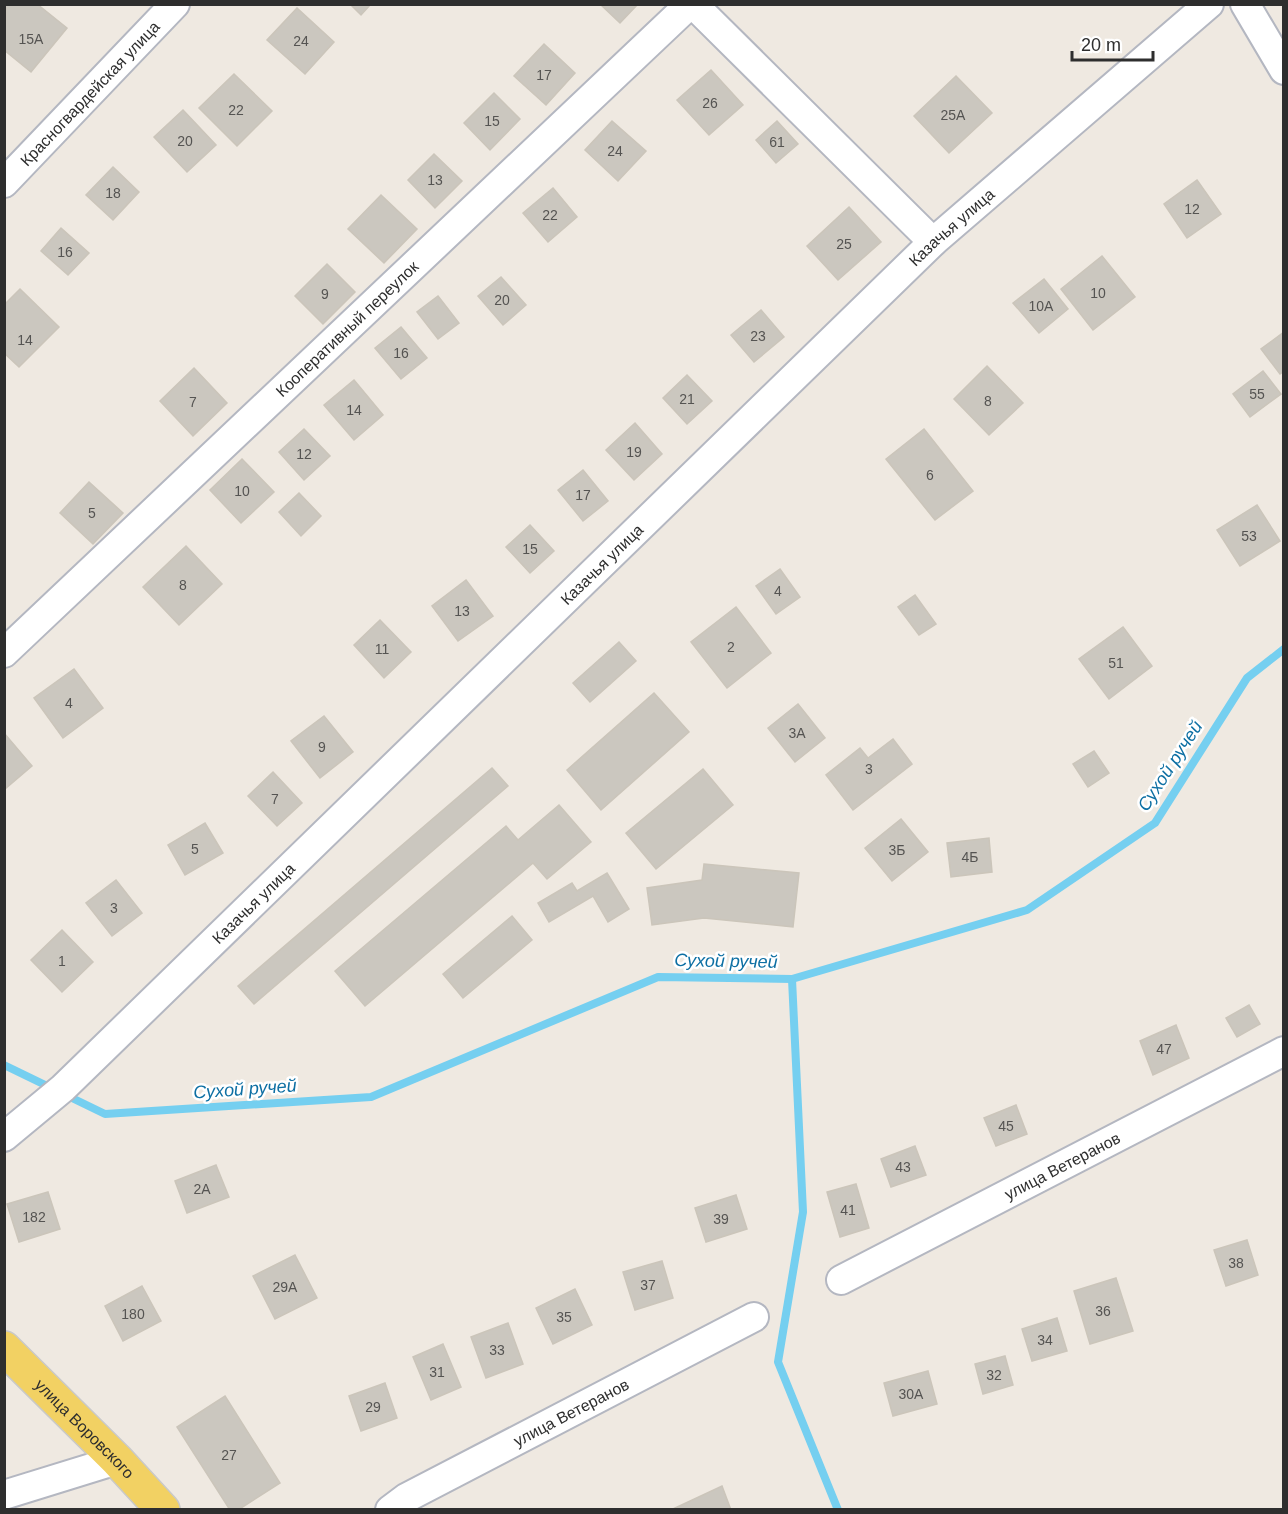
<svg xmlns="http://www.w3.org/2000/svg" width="1288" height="1514" viewBox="0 0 1288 1514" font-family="Arial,sans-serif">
<rect width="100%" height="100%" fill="#efe9e1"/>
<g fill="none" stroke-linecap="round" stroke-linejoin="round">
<g stroke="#75cff0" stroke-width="8">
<path d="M 792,979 L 803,1212 L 778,1362 L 838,1510"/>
<path d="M 4,1065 L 105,1114 L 371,1097 L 658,977 L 792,979 L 1027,910 L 1155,823 L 1247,678 L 1284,649"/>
</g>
</g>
<g fill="#cbc7bf" stroke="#cbc5ba" stroke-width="1.5">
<path d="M 6,4 L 37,4 L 67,28 L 31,72 L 4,50 Z"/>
<path d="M 350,4 L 371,4 L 361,15 Z"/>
<path d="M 600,4 L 638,4 L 620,23 Z"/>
<path d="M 297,8 L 334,42 L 305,74 L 267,40 Z"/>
<path d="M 544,44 L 575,73 L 546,105 L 514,76 Z"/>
<path d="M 711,70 L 743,105 L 709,135 L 677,100 Z"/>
<path d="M 234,74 L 272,111 L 237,146 L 199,108 Z"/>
<path d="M 956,76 L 992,113 L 949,153 L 914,116 Z"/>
<path d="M 494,93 L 520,119 L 490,150 L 464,123 Z"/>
<path d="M 183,110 L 216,145 L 187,172 L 154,137 Z"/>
<path d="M 612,121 L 646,151 L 618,181 L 585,150 Z"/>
<path d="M 777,121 L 798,144 L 776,163 L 756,140 Z"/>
<path d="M 434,154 L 462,181 L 435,208 L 408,180 Z"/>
<path d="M 113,167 L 139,192 L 113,220 L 86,195 Z"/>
<path d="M 1197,180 L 1221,214 L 1187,238 L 1164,204 Z"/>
<path d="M 553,188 L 577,217 L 548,242 L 523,213 Z"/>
<path d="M 381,195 L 417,229 L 384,263 L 348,229 Z"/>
<path d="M 849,207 L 881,242 L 838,280 L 807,246 Z"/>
<path d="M 61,228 L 89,253 L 68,275 L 41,251 Z"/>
<path d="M 1102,256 L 1135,297 L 1093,330 L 1061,289 Z"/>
<path d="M 327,264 L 355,292 L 323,324 L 295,296 Z"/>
<path d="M 501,277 L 526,305 L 503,325 L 478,296 Z"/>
<path d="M 1044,279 L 1068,309 L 1039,333 L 1013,303 Z"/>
<path d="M 20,289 L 59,327 L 19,367 L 4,353 L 4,305 Z"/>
<path d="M 438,296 L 459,323 L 438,339 L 417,312 Z"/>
<path d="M 761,310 L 784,337 L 754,362 L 731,335 Z"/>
<path d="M 401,327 L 427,358 L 401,379 L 375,348 Z"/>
<path d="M 1284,332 L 1284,371 L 1280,374 L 1261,349 Z"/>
<path d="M 987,366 L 1023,403 L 989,435 L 954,399 Z"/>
<path d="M 194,368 L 227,403 L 193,436 L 160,401 Z"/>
<path d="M 1263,371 L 1281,394 L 1250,417 L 1233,394 Z"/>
<path d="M 687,375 L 712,401 L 687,424 L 663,398 Z"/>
<path d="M 354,380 L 383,415 L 354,440 L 324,405 Z"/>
<path d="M 635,423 L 662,454 L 634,480 L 606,450 Z"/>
<path d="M 304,429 L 330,456 L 304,480 L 279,452 Z"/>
<path d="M 924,429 L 973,491 L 935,520 L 886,459 Z"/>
<path d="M 242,459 L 274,492 L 241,523 L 210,490 Z"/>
<path d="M 583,470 L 608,501 L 583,521 L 558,490 Z"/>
<path d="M 89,482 L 123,513 L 93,544 L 60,513 Z"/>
<path d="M 299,493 L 321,516 L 301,536 L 279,512 Z"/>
<path d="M 1257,505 L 1280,541 L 1240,566 L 1217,530 Z"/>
<path d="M 530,525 L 554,551 L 530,573 L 506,547 Z"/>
<path d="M 186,546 L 222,584 L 179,625 L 143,587 Z"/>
<path d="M 780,569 L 800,597 L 776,614 L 756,586 Z"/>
<path d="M 466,580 L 493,616 L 458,641 L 432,606 Z"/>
<path d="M 915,595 L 936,624 L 919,635 L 898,607 Z"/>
<path d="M 736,607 L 771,653 L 727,688 L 691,642 Z"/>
<path d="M 380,620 L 411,652 L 384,678 L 354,645 Z"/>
<path d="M 1123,627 L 1152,666 L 1109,699 L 1079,659 Z"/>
<path d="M 619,642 L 636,661 L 590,702 L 573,683 Z"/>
<path d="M 74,669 L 103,708 L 63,738 L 34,698 Z"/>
<path d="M 654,693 L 689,732 L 601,810 L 567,770 Z"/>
<path d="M 798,704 L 825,738 L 795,762 L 768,728 Z"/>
<path d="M 324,716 L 353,752 L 320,778 L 291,741 Z"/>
<path d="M 4,733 L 32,766 L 5,789 L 4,788 Z"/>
<path d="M 893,739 L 912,764 L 853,810 L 826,775 L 860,748 L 868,758 Z"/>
<path d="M 1094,751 L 1109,773 L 1088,787 L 1073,764 Z"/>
<path d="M 492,768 L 508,786 L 254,1004 L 238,986 Z"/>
<path d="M 703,769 L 733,805 L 656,869 L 626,833 Z"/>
<path d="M 273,772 L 302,803 L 277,826 L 248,796 Z"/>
<path d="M 559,805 L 591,842 L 547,879 L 533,863 L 365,1006 L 335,971 L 506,826 L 518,840 Z"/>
<path d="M 901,819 L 928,852 L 892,881 L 865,848 Z"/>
<path d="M 205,823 L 223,853 L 185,875 L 168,845 Z"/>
<path d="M 989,838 L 992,872 L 951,877 L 947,843 Z"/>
<path d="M 704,864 L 799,873 L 793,927 L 704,918 L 652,925 L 647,888 L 702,880 Z"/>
<path d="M 607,873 L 629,909 L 608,922 L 593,896 L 549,922 L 538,903 L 572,883 L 577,891 Z"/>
<path d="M 116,880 L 142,913 L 112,936 L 86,903 Z"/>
<path d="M 512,916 L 532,940 L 463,998 L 443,974 Z"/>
<path d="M 62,930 L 93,962 L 62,992 L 31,960 Z"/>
<path d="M 1249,1005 L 1260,1024 L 1237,1037 L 1226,1018 Z"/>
<path d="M 1176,1025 L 1189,1058 L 1153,1075 L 1140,1041 Z"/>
<path d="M 1016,1105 L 1027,1134 L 996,1146 L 984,1118 Z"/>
<path d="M 915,1146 L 926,1175 L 891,1187 L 881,1159 Z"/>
<path d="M 216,1165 L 229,1197 L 187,1213 L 175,1181 Z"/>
<path d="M 856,1184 L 869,1228 L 840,1237 L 827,1192 Z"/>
<path d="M 48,1192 L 60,1229 L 19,1242 L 7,1204 Z"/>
<path d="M 736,1195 L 747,1229 L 706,1242 L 695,1208 Z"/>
<path d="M 1247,1240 L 1258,1275 L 1226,1286 L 1214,1250 Z"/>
<path d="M 295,1255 L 317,1298 L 275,1319 L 253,1276 Z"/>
<path d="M 662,1261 L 673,1298 L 635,1310 L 623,1272 Z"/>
<path d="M 1116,1278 L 1133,1331 L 1090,1344 L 1074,1291 Z"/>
<path d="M 142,1286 L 161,1321 L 123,1341 L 105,1306 Z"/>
<path d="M 575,1289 L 592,1325 L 553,1344 L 536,1308 Z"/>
<path d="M 1057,1318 L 1067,1351 L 1032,1361 L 1022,1329 Z"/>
<path d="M 508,1323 L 523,1364 L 486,1378 L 471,1337 Z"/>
<path d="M 443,1344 L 461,1387 L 431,1400 L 413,1357 Z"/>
<path d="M 1005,1356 L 1013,1385 L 983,1394 L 975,1364 Z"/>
<path d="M 928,1371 L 937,1404 L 893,1416 L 884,1383 Z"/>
<path d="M 385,1383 L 397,1418 L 361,1431 L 349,1396 Z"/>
<path d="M 225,1396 L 280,1483 L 238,1510 L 230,1510 L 177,1427 Z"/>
<path d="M 722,1486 L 731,1510 L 673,1509 Z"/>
</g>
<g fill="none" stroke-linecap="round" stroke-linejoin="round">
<g stroke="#b4b7c1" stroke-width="32">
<g id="minor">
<path d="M 693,4 L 933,242"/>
<path d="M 1245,4 L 1284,70"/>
<path id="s1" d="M 4,183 L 175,4"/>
<path id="s2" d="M 4,653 L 690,4"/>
<path id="s3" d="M 4,1137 L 63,1088 L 933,242 L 1209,4"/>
<path id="s4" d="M 841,1280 L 1284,1051"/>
<path d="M 4,1495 L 117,1460"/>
<path id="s5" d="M 390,1510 L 406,1498 L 754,1317"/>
</g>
</g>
<g stroke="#c9c9c9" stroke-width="36">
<g id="major">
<path id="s6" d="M 4,1348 L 117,1460 L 163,1510"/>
</g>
</g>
<use href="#minor" stroke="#fff" stroke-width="28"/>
<use href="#major" stroke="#f2d163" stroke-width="33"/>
</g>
<g text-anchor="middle" stroke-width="5" stroke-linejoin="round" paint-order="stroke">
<g font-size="14" fill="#555452">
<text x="31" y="44">15А</text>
<text x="301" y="46">24</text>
<text x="544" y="80">17</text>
<text x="710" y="108">26</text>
<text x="236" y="115">22</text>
<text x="953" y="120">25А</text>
<text x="492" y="126">15</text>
<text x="185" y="146">20</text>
<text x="777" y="147">61</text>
<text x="615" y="156">24</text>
<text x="435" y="185">13</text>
<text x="113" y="198">18</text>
<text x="1192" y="214">12</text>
<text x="550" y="220">22</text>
<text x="844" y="249">25</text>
<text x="65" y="257">16</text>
<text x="1098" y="298">10</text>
<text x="325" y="299">9</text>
<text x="502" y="305">20</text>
<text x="1041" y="311">10А</text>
<text x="758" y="341">23</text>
<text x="25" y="345">14</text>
<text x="401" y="358">16</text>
<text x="1257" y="399">55</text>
<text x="687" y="404">21</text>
<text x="988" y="406">8</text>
<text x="193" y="407">7</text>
<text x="354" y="415">14</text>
<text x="634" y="457">19</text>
<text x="304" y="459">12</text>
<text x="930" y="480">6</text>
<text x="242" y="496">10</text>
<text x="583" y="500">17</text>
<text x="92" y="518">5</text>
<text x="1249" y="541">53</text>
<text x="530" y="554">15</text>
<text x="183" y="590">8</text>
<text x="778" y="596">4</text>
<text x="462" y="616">13</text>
<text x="731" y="652">2</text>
<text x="382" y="654">11</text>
<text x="1116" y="668">51</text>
<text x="69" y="708">4</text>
<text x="797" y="738">3А</text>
<text x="322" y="752">9</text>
<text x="869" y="774">3</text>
<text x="275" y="804">7</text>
<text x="195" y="854">5</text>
<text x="897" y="855">3Б</text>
<text x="970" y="862">4Б</text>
<text x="114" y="913">3</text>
<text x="62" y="966">1</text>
<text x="1164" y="1054">47</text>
<text x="1006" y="1131">45</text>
<text x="903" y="1172">43</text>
<text x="202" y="1194">2А</text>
<text x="848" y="1215">41</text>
<text x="34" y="1222">182</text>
<text x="721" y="1224">39</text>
<text x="1236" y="1268">38</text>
<text x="648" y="1290">37</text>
<text x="285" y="1292">29А</text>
<text x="1103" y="1316">36</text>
<text x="133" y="1319">180</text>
<text x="564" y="1322">35</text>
<text x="1045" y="1345">34</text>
<text x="497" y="1355">33</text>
<text x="437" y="1377">31</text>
<text x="994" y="1380">32</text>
<text x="911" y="1399">30А</text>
<text x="373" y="1412">29</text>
<text x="229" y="1460">27</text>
</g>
<g font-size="16" fill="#2e2e2e" stroke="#fff">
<text dy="6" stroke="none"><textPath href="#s1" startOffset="124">Красногвардейская улица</textPath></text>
<text dy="6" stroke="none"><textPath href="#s3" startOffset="1314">Казачья улица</textPath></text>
<text dy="6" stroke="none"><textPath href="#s2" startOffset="472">Кооперативный переулок</textPath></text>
<text dy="6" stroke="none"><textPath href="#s3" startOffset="828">Казачья улица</textPath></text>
<text dy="6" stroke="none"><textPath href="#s3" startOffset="342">Казачья улица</textPath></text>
<text dy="6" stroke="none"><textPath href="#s4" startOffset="249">улица Ветеранов</textPath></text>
<text dy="6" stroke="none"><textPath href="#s5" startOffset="206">улица Ветеранов</textPath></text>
<text dy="6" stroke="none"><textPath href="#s6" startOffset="114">улица Воровского</textPath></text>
</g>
<g font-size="18" font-style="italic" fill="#0d6fa3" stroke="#fff">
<text transform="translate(1170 766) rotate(-57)" y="6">Сухой ручей</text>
<text transform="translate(726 961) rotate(1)" y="6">Сухой ручей</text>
<text transform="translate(245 1089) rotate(-4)" y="6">Сухой ручей</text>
</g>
</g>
<rect width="1288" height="1514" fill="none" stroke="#2e2e2e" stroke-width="12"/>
<path d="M1072 51v9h81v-9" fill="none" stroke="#2e2e2e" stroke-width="3"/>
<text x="1081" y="51" font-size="18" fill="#2e2e2e" stroke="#ffffff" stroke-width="4.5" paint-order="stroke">20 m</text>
</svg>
